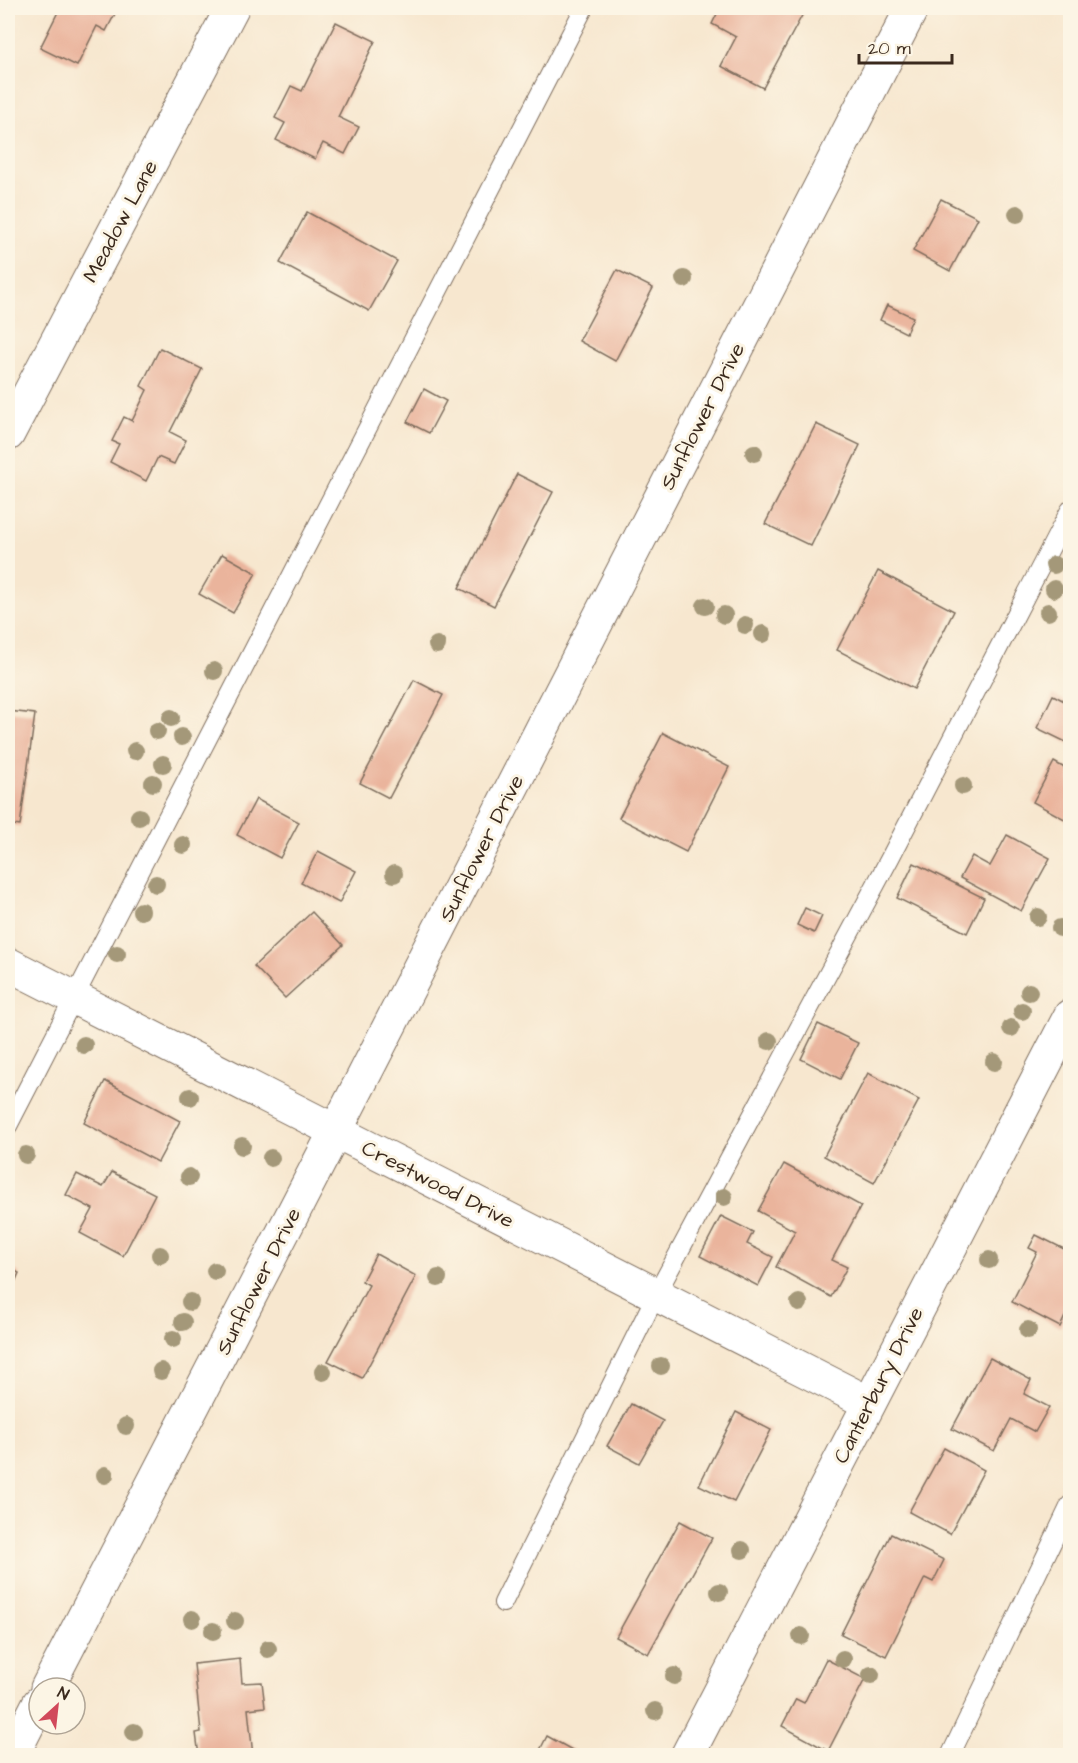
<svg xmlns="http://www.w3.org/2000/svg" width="1078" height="1763" viewBox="0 0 1078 1763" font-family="'Architects Daughter',sans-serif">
<rect width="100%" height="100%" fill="#fcf5e5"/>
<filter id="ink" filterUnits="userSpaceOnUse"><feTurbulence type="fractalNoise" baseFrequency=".0167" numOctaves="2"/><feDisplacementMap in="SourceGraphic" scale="12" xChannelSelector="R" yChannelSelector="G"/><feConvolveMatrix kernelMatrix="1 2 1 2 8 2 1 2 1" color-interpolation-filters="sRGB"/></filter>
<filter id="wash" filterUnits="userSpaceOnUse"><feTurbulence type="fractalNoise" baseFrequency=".008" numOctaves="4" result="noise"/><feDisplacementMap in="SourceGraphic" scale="24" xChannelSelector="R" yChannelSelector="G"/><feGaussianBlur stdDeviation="1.35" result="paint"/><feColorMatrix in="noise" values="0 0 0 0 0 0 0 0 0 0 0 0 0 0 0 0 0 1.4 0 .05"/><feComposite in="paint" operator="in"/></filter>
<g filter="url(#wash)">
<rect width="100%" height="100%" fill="#f7e7cf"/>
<g id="blocks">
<g fill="#eab49c">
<path d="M 60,8 L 118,8 L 106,31 L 97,26 L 77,66 L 40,48 Z"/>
<path d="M 720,8 L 806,8 L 763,88 L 721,66 L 736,37 L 712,24 Z"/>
<path d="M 336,22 L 375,41 L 338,117 L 359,127 L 345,154 L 323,143 L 315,159 L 276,140 L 285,123 L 275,118 L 291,86 L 302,91 Z"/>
<path d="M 941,199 L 978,218 L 950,271 L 913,251 Z"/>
<path d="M 307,212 L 397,261 L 369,311 L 280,263 Z"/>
<path d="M 617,270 L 653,288 L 615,361 L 579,341 Z"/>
<path d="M 887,305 L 913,317 L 906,333 L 880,320 Z"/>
<path d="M 160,348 L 202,369 L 170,432 L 186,440 L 174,464 L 158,457 L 146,481 L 110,462 L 119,444 L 112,441 L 124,417 L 132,421 L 147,390 L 141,386 Z"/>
<path d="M 424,389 L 446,401 L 429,433 L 407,422 Z"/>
<path d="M 816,424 L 860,445 L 811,546 L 765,524 Z"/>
<path d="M 517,474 L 553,492 L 494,606 L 459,588 Z"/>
<path d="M 222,554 L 256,573 L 233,613 L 199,594 Z"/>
<path d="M 878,571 L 954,611 L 914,689 L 837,650 Z"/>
<path d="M 414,680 L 443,695 L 389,798 L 360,783 Z"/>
<path d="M 1053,695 L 1070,704 L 1070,744 L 1037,728 Z"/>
<path d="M 8,711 L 35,714 L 20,826 L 8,824 Z"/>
<path d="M 663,733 L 729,767 L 686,852 L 619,818 Z"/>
<path d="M 1054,762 L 1070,771 L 1070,822 L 1033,802 Z"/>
<path d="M 256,799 L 299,822 L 280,858 L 237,835 Z"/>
<path d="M 1007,835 L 1050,858 L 1021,911 L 960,878 L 972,856 L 990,866 Z"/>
<path d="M 318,851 L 356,871 L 339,903 L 301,883 Z"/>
<path d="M 914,863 L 984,898 L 967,933 L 897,898 Z"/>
<path d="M 805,908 L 822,916 L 814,933 L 797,925 Z"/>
<path d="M 312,912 L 343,945 L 285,998 L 254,966 Z"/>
<path d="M 818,1024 L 858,1043 L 840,1079 L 801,1059 Z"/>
<path d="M 868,1073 L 919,1100 L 874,1183 L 824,1156 Z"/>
<path d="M 105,1081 L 180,1121 L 158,1162 L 84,1123 Z"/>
<path d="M 784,1164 L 861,1206 L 832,1260 L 847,1267 L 831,1297 L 776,1267 L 795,1231 L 758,1211 Z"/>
<path d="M 112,1172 L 155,1194 L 123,1256 L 80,1233 L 93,1209 L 66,1195 L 77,1174 L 103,1187 Z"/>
<path d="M 721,1216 L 753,1232 L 747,1244 L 773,1257 L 758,1286 L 700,1256 Z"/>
<path d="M 1036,1235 L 1070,1252 L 1070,1306 L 1060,1327 L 1012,1302 L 1037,1252 L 1029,1248 Z"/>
<path d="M 376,1254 L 416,1276 L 362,1378 L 328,1361 L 369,1285 L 362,1281 Z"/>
<path d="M 8,1267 L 19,1273 L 8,1298 Z"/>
<path d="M 990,1358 L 1031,1380 L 1024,1394 L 1049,1407 L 1035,1432 L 1011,1419 L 994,1451 L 952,1429 Z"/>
<path d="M 631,1404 L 663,1421 L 639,1463 L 607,1446 Z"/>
<path d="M 736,1412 L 771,1430 L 734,1502 L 699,1485 Z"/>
<path d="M 944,1448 L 984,1470 L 950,1534 L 909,1512 Z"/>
<path d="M 680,1521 L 712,1538 L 648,1654 L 616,1637 Z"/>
<path d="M 891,1534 L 944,1560 L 933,1582 L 925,1578 L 886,1656 L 841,1634 Z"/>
<path d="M 240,1659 L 242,1683 L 262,1682 L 265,1707 L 248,1709 L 253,1756 L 199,1756 L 196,1733 L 201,1732 L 194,1664 Z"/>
<path d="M 826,1659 L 865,1679 L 828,1751 L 782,1726 L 796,1699 L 804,1703 Z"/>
<path d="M 547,1736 L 583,1756 L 537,1756 Z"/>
</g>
</g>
</g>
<g filter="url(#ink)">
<use href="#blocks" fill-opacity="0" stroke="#7d6c5c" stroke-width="1.5"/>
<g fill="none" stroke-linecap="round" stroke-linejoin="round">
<g stroke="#7d6c5c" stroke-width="20">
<g id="service">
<path d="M 8,1126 L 584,8"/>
<path d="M 503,1603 L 656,1295 L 890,858 L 1070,510"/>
<path d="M 950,1756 L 1070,1505"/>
</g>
</g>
<g stroke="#7d6c5c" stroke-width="35">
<g id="minor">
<path d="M 8,434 L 232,8"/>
<path d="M 8,964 L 869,1403"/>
<path d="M 47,1688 L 335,1132 L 912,8"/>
<path d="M 12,1756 L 39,1703"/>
<path d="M 687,1756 L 1070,1016"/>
</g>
</g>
<use href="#service" stroke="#fff" stroke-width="18"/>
<use href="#minor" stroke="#fff" stroke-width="33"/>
</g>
<g fill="#a49879">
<circle cx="1017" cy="214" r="9"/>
<circle cx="684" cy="279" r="9"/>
<circle cx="754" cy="453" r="9"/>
<circle cx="1054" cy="565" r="9"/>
<circle cx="1054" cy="589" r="9"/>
<circle cx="705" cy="606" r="9"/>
<circle cx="1048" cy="612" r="9"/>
<circle cx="724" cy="615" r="9"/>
<circle cx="745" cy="625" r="9"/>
<circle cx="763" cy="634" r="9"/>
<circle cx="437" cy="645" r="9"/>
<circle cx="214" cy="671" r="9"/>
<circle cx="171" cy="718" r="9"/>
<circle cx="157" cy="731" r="9"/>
<circle cx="182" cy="737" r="9"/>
<circle cx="135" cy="751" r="9"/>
<circle cx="163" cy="764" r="9"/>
<circle cx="153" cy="783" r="9"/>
<circle cx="963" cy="786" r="9"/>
<circle cx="139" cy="817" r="9"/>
<circle cx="183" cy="845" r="9"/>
<circle cx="394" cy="874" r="9"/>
<circle cx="156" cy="884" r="9"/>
<circle cx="141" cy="911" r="9"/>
<circle cx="1038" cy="917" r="9"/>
<circle cx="1060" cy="928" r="9"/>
<circle cx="117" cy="954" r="9"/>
<circle cx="1029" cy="992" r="9"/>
<circle cx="1022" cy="1011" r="9"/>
<circle cx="1011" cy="1028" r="9"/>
<circle cx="769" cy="1041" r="9"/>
<circle cx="84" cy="1045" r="9"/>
<circle cx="994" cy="1062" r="9"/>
<circle cx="190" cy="1097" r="9"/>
<circle cx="242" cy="1146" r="9"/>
<circle cx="26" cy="1155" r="9"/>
<circle cx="271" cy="1158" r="9"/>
<circle cx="189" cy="1177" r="9"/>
<circle cx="724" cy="1197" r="9"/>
<circle cx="160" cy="1255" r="9"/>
<circle cx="989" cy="1260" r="9"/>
<circle cx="215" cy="1271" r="9"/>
<circle cx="438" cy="1278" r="9"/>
<circle cx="190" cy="1302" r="9"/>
<circle cx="799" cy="1303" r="9"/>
<circle cx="183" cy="1322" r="9"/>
<circle cx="1028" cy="1330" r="9"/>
<circle cx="173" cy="1339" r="9"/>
<circle cx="661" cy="1366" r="9"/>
<circle cx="161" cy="1371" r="9"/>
<circle cx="323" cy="1372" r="9"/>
<circle cx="126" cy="1426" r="9"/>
<circle cx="105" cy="1475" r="9"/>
<circle cx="742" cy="1550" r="9"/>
<circle cx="719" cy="1592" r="9"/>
<circle cx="192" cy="1619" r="9"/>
<circle cx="235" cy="1621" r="9"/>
<circle cx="213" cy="1631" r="9"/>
<circle cx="801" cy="1636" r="9"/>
<circle cx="268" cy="1649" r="9"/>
<circle cx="843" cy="1659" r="9"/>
<circle cx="871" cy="1675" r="9"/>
<circle cx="674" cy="1676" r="9"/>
<circle cx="655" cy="1711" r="9"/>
<circle cx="134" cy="1732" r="9"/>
</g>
</g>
<g text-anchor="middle" stroke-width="6" stroke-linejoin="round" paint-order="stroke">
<g font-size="21" fill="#3b2a1e" stroke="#fcf5e5">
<text transform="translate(120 221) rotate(-62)" y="7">Meadow Lane</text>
<text transform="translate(702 416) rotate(-63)" y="7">Sunflower Drive</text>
<text transform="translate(481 848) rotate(-63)" y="7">Sunflower Drive</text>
<text transform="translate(438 1184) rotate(27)" y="7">Crestwood Drive</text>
<text transform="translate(258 1281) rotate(-63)" y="7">Sunflower Drive</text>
<text transform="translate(878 1385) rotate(-63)" y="7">Canterbury Drive</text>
</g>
</g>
<rect width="1078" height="1763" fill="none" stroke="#fcf5e5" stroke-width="30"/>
<g transform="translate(57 1706) rotate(27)"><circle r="28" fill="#fcf5e5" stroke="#afa495" stroke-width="1.5"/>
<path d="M0-4.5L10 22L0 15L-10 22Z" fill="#d1495b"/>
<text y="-9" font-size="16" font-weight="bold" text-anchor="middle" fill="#3b2a1e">N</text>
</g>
<path d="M859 54v9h93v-9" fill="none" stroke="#3b2a1e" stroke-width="3"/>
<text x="868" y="54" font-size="18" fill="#3b2a1e" stroke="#fcf5e5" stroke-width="4.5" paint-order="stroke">20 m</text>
</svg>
